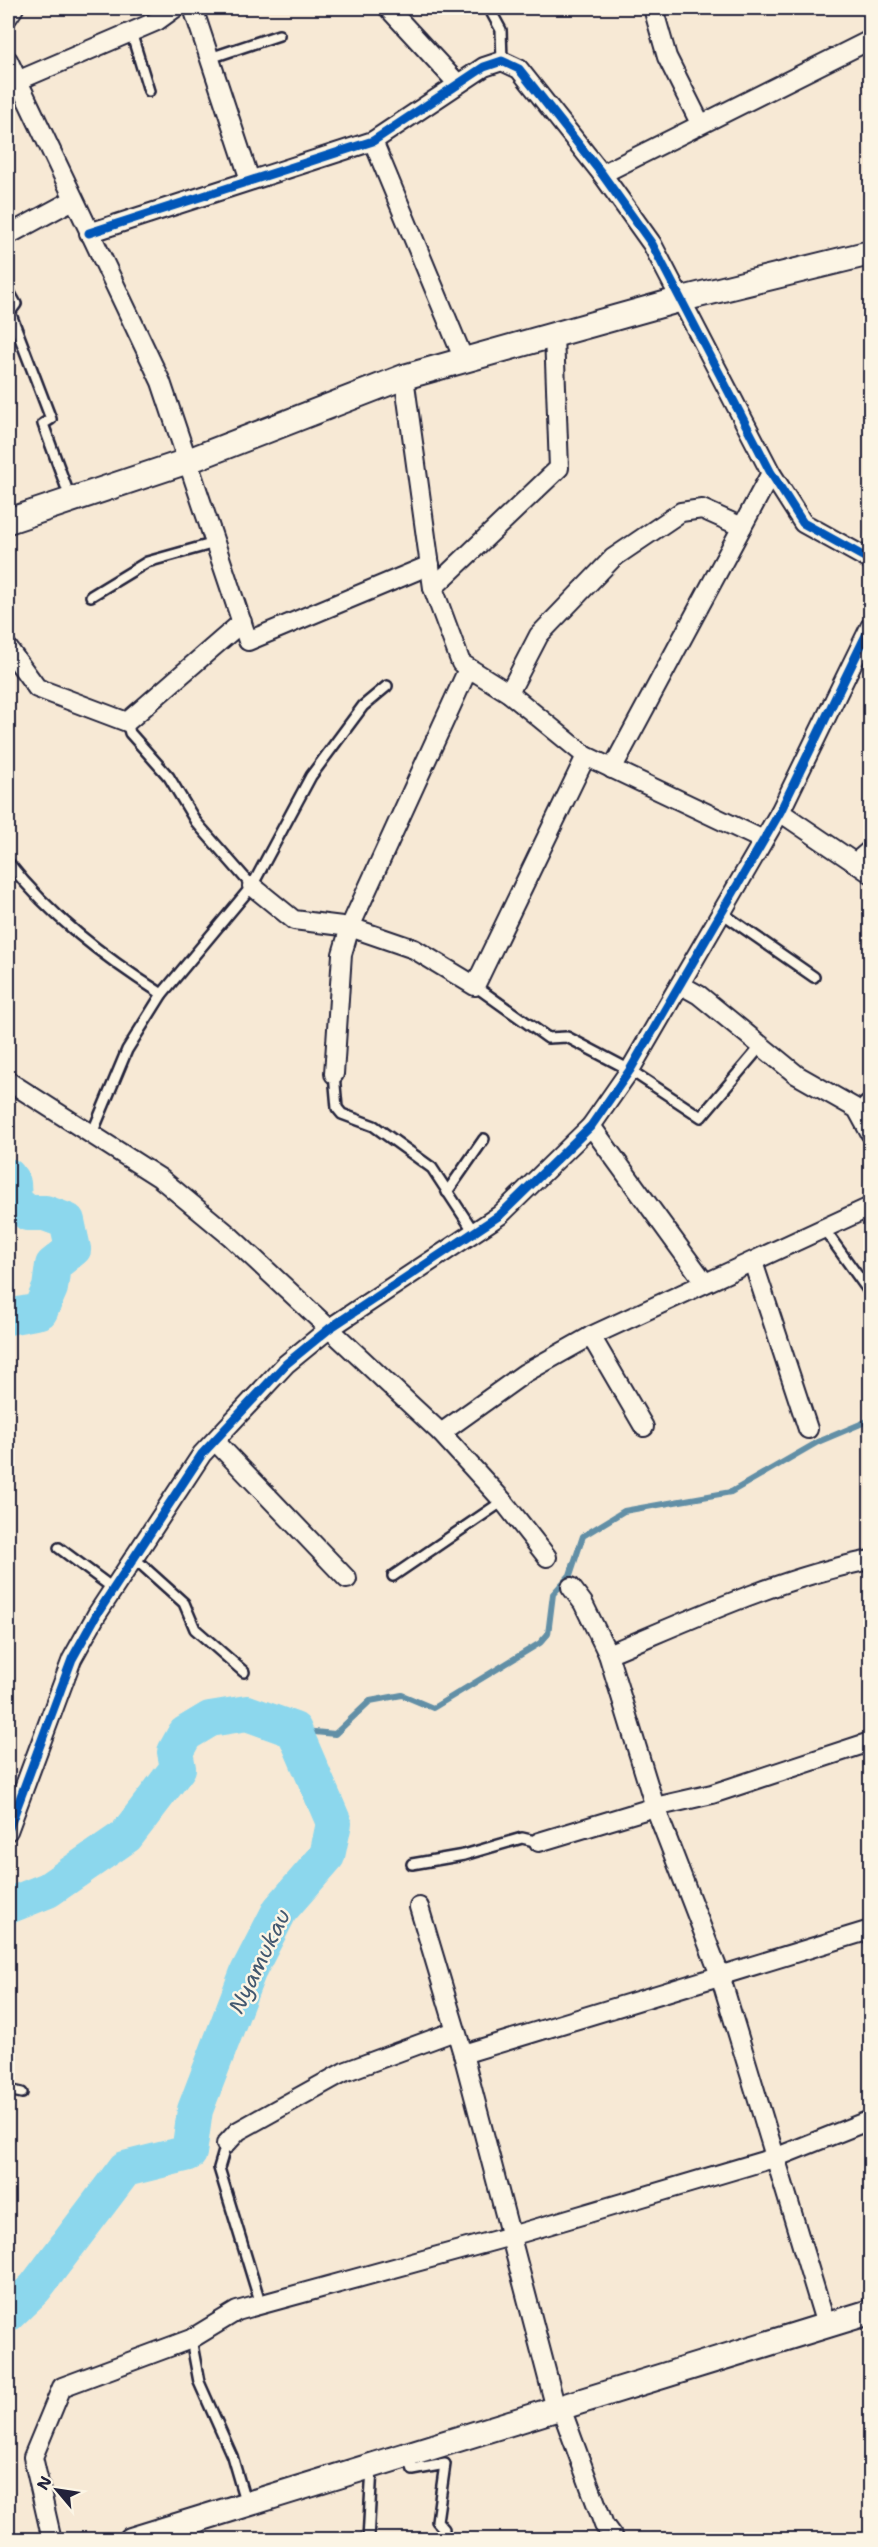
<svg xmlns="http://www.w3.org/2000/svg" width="878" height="2547" viewBox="0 0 878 2547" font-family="'Shantell Sans',sans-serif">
<rect width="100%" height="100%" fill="#f7e9d5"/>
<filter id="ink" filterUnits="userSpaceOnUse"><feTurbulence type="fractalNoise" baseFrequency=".0167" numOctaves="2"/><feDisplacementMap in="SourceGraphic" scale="12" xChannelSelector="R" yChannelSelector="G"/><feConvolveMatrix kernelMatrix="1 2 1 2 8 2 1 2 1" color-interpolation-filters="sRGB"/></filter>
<g filter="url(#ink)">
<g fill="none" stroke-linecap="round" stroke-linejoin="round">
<path stroke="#628fa6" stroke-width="6" d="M 294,1730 L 335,1734 L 370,1701 L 402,1695 L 433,1708 L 540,1643 L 548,1634 L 553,1594 L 570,1575 L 583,1536 L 624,1511 L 731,1492 L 818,1442 L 870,1420"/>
<g stroke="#8cd7ed" stroke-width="36">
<path d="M 8,1176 L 13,1183 L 14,1202 L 28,1213 L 45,1213 L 67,1221 L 73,1249 L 53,1265 L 50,1288 L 40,1311 L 8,1317"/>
<path d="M 8,1906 L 48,1890 L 126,1836 L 178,1768 L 175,1752 L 185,1734 L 210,1719 L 247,1713 L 294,1730 L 334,1823 L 327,1856 L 280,1910 L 248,1972 L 195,2110 L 189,2153 L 125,2169 L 35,2288 L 8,2314"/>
</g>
<g stroke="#22223b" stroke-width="14">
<g id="lane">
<path d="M 489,8 L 501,30 L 502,61"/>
<path d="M 131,32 L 149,91"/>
<path d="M 210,58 L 279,35"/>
<path d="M 8,290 L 16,304 L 10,312 L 51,419 L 43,424 L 71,500"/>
<path d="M 91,596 L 147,562 L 215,543"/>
<path d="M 127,722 L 130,733 L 169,777 L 196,822 L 252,886"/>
<path d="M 8,862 C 50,916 104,957 162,994"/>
<path d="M 722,913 L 814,977"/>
<path d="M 475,986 L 548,1038 L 567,1037 L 630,1070 L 701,1117 L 761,1046"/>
<path d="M 334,1074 L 337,1108 L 342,1114 L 374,1126 L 432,1168 L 474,1232"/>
<path d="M 857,1109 L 870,1098"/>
<path d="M 91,1136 L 127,1050 L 162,994 L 252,886 L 311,776 L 363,706 L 387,686"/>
<path d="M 447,1192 L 484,1139"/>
<path d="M 824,1229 L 870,1293"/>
<path d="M 59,1548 L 114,1589"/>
<path d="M 134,1558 L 184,1603 L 195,1629 L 244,1672"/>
<path d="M 393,1576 L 503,1501"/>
<path d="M 412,1864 L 464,1855 L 522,1838 L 539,1842"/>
<path d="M 8,2090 L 22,2093"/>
<path d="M 226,2144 L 219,2168 L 261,2305"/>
<path d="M 191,2339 L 199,2382 L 232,2456 L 246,2504"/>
<path d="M 408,2456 L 413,2470 L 445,2464 L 437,2521 L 444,2529 L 443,2540"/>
<path d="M 368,2540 L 372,2467"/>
</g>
</g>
<g stroke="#22223b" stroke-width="22">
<g id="street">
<path d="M 193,8 L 250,180"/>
<path d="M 388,8 L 458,84"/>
<path d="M 653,8 L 667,57 L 700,123"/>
<path d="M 8,17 L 14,8"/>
<path d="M 8,60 L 161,382 L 248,641 L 430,565"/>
<path d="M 17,81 L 157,21 L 175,8"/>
<path d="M 373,141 L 464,360"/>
<path d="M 602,174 L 870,40"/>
<path d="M 89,233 L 373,141 L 484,67 L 502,61 L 519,69 L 602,174 L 652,244 L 771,473 L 803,523 L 870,560"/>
<path d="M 8,235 L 73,200"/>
<path d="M 404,377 L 433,588 L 461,663 L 509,693 L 586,756 L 763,840"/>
<path d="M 433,588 L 559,468 L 554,335"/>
<path d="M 8,648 L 37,688 L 127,722 L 242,622"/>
<path d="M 509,693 L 539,635 L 613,558 L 681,512 L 702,509 L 742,527"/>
<path d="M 612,769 L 771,473"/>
<path d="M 780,812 L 870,873"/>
<path d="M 856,862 L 870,850"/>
<path d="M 252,886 L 294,920 L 350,927 L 414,949 L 475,986 L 586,756"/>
<path d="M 681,985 L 699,995 L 797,1075 L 857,1109 L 870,1133"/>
<path d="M 334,1074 L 342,954 L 350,927 L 468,669"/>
<path d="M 8,1081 L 160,1178 L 230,1236 L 441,1433 L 503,1501 L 547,1557"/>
<path d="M 591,1126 L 705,1283"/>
<path d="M 753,1262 L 808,1429"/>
<path d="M 591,1336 L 644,1427"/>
<path d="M 441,1433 L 525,1373 L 591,1336 L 870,1207"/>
<path d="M 215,1441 L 347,1579"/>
<path d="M 571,1587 L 583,1603 L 608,1654 L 655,1807 L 720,1975 L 826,2325"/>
<path d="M 608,1654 C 694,1618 779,1578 870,1560"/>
<path d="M 8,1831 L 72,1659 L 97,1614 L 202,1454 L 286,1364 L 330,1328 L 500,1215 L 591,1126 L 630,1070 L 780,812 L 870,627"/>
<path d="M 539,1842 L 655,1807 L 712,1794 L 870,1742"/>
<path d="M 419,1907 L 463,2054 L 556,2409"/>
<path d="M 463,2054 L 870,1930"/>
<path d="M 226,2144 L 238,2131 L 344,2072 L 455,2031"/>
<path d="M 561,2408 L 604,2525 L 615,2540"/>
<path d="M 52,2540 L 33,2457 L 62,2387 L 191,2339 L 237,2311 L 511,2236 L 777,2157 L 870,2120"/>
</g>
</g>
<g stroke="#22223b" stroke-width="28">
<g id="secondary">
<path d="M 8,521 L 188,461 L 404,377 L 682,299 L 870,253"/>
<path d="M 131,2540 L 870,2312"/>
</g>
</g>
<use href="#lane" stroke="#fcf5e5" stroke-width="9"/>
<use href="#street" stroke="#fcf5e5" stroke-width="18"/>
<use href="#secondary" stroke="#fcf5e5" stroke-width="24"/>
<g stroke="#fcf5e5" stroke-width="13">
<g id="cycleway">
<path d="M 89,233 L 373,141 L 484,67 L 502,61 L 519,69 L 602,174 L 652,244 L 771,473 L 803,523 L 870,560"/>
<path d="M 8,1831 L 72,1659 L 97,1614 L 202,1454 L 286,1364 L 330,1328 L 500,1215 L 591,1126 L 630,1070 L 780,812 L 870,627"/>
</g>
</g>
<use href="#cycleway" stroke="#0057b8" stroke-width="9"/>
</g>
</g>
<g text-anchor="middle" stroke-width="5" stroke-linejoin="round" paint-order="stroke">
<g font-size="22" font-style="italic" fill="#425870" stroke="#fcf5e5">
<text transform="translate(259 1961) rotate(-64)" y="8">Nyamukau</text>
</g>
</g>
<rect width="878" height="2547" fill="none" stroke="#fcf5e5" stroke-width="30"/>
<rect x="15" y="15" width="848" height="2517" fill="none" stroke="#22223b" stroke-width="2" filter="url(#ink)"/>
<g transform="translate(57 2490) rotate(299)" stroke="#fcf5e5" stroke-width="4.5" paint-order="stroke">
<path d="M0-4.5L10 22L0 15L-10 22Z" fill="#22223b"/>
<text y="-9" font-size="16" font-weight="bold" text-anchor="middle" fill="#22223b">N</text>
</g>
</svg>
